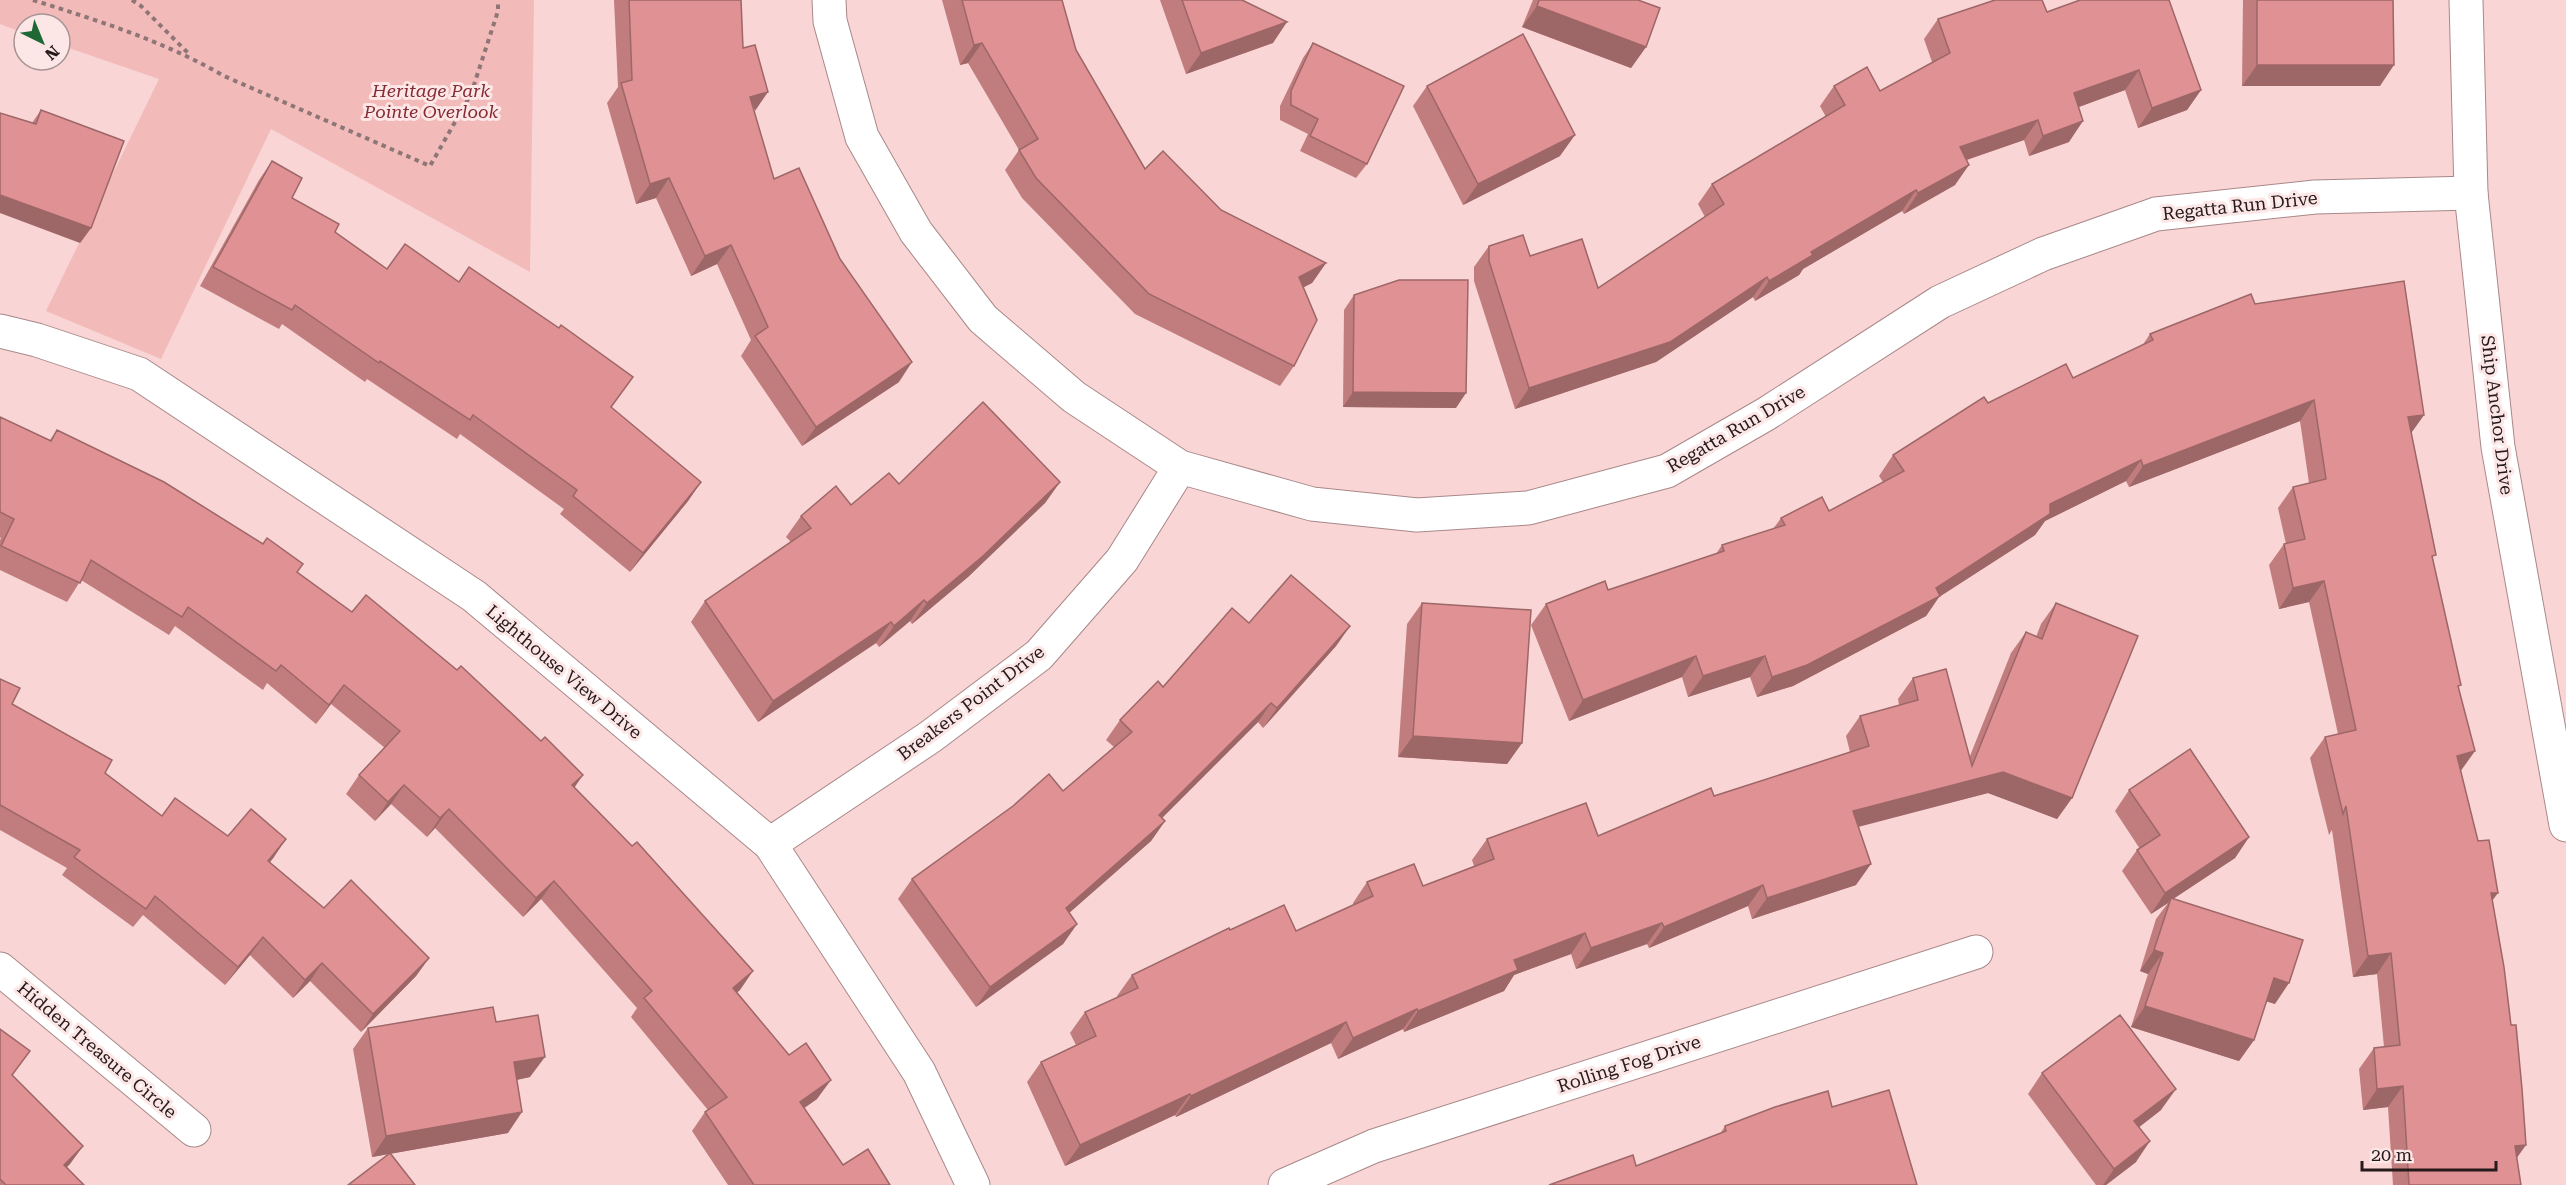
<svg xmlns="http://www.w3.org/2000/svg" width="2566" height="1185" viewBox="0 0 2566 1185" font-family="'Roboto Serif',serif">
<rect width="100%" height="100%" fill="#f9d5d5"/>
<path fill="#f3baba" d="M 0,0 L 534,0 L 530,272 L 271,129 L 161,359 L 46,311 L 159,79 L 60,45 L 60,24 L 24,24 L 24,33 L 0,24 Z"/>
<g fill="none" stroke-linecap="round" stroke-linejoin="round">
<g stroke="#a98889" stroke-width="35">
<g id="minor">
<path d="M 829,0 L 830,21 L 862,137 L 916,232 L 983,319 L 1074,397 L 1180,467 L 1312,504 L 1417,515 L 1528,508 L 1667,471 L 1766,414 L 1940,302 L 2043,254 L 2156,214 L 2315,197 L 2471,193"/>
<path d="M 2466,0 L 2471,193 L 2498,447 L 2566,825"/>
<path d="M 0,331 L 37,340 L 139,374 L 474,596 L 770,844 L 919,1072 L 973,1185"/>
<path d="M 770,844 L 930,737 L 1039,655 L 1122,560 L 1180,467"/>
<path d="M 0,969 L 194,1130"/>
<path d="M 1285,1185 L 1374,1146 L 1976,952"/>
</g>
</g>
<g stroke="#8e7676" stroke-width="4" stroke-dasharray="4.5 4.5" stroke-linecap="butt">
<path d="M 33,0 C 99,21 164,41 224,76 L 430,166 L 471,94 L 498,11 L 498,0"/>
<path d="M 132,0 L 141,6 L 190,55"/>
</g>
<use href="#minor" stroke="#fff" stroke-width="33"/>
</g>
<g fill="#c17d7e">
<path d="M 614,0 L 741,0 L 743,48 L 754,112 L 774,179 L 840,259 L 899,382 L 802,446 L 741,356 L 751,340 L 717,264 L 691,276 L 656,198 L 636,204 L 607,103 L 618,87 Z"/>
<path d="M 942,0 L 1062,0 L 1076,50 L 1145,169 L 1221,210 L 1326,263 L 1312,283 L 1303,287 L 1294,366 L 1280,386 L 1135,314 L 1022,198 L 1005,170 L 1019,150 L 968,63 L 960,65 Z"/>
<path d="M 1160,0 L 1242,0 L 1273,43 L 1186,74 Z"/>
<path d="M 1533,0 L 1638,0 L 1646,47 L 1631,68 L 1522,27 Z"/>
<path d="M 2243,0 L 2393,0 L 2380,86 L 2242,86 Z"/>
<path d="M 2047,12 L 2201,90 L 2187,110 L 2138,128 L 2125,90 L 2078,107 L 2069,142 L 2029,156 L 2024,140 L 1967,160 L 1955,185 L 1904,214 L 1902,211 L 1803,269 L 1799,275 L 1755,301 L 1753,297 L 1656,362 L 1515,409 L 1474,281 L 1474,267 L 1489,246 L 1530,256 L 1598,288 L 1705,217 L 1698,204 L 1712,184 L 1826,117 L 1820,106 L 1834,86 L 1880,91 L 1932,62 L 1924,39 L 1938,19 Z"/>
<path d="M 1313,43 L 1367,164 L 1356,178 L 1300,151 L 1308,134 L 1280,120 L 1280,106 L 1303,58 Z"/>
<path d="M 1427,86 L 1560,156 L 1463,205 L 1413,106 Z"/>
<path d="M 41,110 L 91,228 L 80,243 L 32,123 Z"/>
<path d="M 272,161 L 292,198 L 335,232 L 387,269 L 611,407 L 701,482 L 688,501 L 630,572 L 560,514 L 564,509 L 460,434 L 457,439 L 367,379 L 365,382 L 282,324 L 279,329 L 200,286 L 259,180 Z"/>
<path d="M 1354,295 L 1456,408 L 1343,407 L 1344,310 Z"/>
<path d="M 2255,304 L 2424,415 L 2411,433 L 2433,560 L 2459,688 L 2461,771 L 2492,900 L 2517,1158 L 2521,1185 L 2393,1185 L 2388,1107 L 2363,1110 L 2359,1069 L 2374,1048 L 2384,1047 L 2377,974 L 2353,977 L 2332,830 L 2329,835 L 2310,758 L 2325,737 L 2338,734 L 2309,602 L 2279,609 L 2269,565 L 2284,544 L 2286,544 L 2278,508 L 2293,487 L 2309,483 L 2300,421 L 2129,487 L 2126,481 L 2045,521 L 2035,535 L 1939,597 L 1926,616 L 1793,686 L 1757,697 L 1750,677 L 1688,697 L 1682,677 L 1569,721 L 1531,625 L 1546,604 L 1608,590 L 1716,554 L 1722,545 L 1773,529 L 1781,518 L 1829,511 L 1883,482 L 1879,476 L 1893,455 L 1988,403 L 2073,378 L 2142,346 L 2150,334 Z"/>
<path d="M 0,417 L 50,440 L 57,430 L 297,573 L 352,612 L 541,741 L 583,775 L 574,787 L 740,990 L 737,992 L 817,1099 L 804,1108 L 843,1165 L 890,1185 L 728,1185 L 692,1131 L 705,1112 L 708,1110 L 631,1017 L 637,1008 L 541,899 L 523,917 L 435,828 L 427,837 L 391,804 L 375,821 L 346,794 L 359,775 L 385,748 L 331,704 L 316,724 L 267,683 L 263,690 L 175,626 L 169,635 L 81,580 L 67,602 L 0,570 L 0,540 L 1,538 L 0,537 Z"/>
<path d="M 1060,482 L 1045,503 L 968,577 L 912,624 L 910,621 L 879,647 L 876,643 L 758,722 L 691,622 L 705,601 L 791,542 L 786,537 L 801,516 L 851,505 L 899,484 Z"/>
<path d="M 1422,603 L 1522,743 L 1507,764 L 1398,757 L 1407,624 Z"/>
<path d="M 2056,603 L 2072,798 L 2057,819 L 1988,793 L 1858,826 L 1856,885 L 1752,919 L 1748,906 L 1649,948 L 1647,944 L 1576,969 L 1571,954 L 1514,975 L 1504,991 L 1404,1032 L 1403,1029 L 1338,1059 L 1331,1043 L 1176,1117 L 1175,1115 L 1065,1166 L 1027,1082 L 1041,1062 L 1076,1045 L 1070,1033 L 1085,1012 L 1118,998 L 1117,996 L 1132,975 L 1230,930 L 1296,931 L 1353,905 L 1353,903 L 1367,882 L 1423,886 L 1474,866 L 1472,860 L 1487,839 L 1598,836 L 1714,796 L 1850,752 L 1846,736 L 1860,716 L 1899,705 L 1898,699 L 1913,678 L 1970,756 L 2011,653 L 2026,632 L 2036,637 L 2041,624 Z"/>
<path d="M 1249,623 L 1350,626 L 1336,646 L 1263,728 L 1258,722 L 1162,818 L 1165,821 L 1151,841 L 1069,913 L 1077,924 L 1063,944 L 976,1007 L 898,899 L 912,879 L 1063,791 L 1114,747 L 1106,740 L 1120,720 Z"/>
<path d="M 0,679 L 12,704 L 162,816 L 228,836 L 274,857 L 270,862 L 324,908 L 429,958 L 416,976 L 361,1032 L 310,981 L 293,998 L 250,955 L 225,985 L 143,915 L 133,927 L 62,875 L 67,868 L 0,830 Z"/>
<path d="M 2129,790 L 2249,837 L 2235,858 L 2173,899 L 2275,1004 L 2266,1001 L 2254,1040 L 2239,1061 L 2131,1027 L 2148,974 L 2140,971 L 2156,919 L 2168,903 L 2151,914 L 2122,871 L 2137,850 L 2140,849 L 2115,811 Z"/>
<path d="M 496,1022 L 530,1077 L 517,1080 L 508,1133 L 372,1157 L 353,1049 L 368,1028 Z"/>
<path d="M 0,1029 L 13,1076 L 83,1146 L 67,1167 L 84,1185 L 0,1185 Z"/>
<path d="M 2042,1073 L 2161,1110 L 2139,1127 L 2136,1162 L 2106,1185 L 2096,1185 L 2028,1094 Z"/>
<path d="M 1832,1107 L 1636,1166 L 1720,1134 L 1725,1126 Z"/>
</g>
<g fill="#9d6667">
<path d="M 1537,6 L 1646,47 L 1631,68 L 1522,27 Z"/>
<path d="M 1287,22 L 1273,43 L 1186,74 L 1201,53 Z"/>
<path d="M 982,43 L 968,63 L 960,65 L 974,45 Z"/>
<path d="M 2257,65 L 2394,65 L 2380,86 L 2242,86 Z"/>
<path d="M 2139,70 L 2125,90 L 2060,114 L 2074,93 Z"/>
<path d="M 2201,90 L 2187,110 L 2138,128 L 2152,108 Z"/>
<path d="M 768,92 L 755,111 L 750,97 Z"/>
<path d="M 2038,120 L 2024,140 L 1945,167 L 1960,147 Z"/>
<path d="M 2083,121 L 2069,142 L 2029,156 L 2043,136 Z"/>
<path d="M 1575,135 L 1560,156 L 1463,205 L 1478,184 Z"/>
<path d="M 1969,165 L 1955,185 L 1904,214 L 1918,193 Z"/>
<path d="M 669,178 L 656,198 L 636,204 L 650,184 Z"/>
<path d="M 1916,190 L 1902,211 L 1803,269 L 1799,275 L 1755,301 L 1769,281 L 1811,252 Z"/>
<path d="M 0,195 L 91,228 L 80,243 L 0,213 Z"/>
<path d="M 731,245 L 717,264 L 691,276 L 705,256 Z"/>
<path d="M 1326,263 L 1312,283 L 1285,297 L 1299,277 Z"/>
<path d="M 1767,277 L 1753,297 L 1656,362 L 1515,409 L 1529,388 Z"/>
<path d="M 912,362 L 899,382 L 802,446 L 816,427 Z"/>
<path d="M 1353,392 L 1466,393 L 1456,408 L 1343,407 Z"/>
<path d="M 2314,400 L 2300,421 L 2129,487 L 2143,466 Z"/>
<path d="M 2424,415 L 2409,436 L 2408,417 Z"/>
<path d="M 2141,460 L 2126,481 L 2045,521 L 2035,535 L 1939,597 L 1926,616 L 1793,686 L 1757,697 L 1772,677 L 2050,504 Z"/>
<path d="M 701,482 L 688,501 L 630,572 L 643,553 Z"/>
<path d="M 1060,482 L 1045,503 L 968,577 L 912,624 L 927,603 Z"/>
<path d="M 2324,581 L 2309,602 L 2279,609 L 2293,588 Z"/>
<path d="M 924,600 L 910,621 L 879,647 L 894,626 Z"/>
<path d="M 891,622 L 876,643 L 758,722 L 773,701 Z"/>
<path d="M 1350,626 L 1336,646 L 1263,728 L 1277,708 Z"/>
<path d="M 1696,656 L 1682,677 L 1569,721 L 1583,700 Z"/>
<path d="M 1765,656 L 1750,677 L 1688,697 L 1703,676 Z"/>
<path d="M 344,685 L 331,704 L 316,724 L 329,705 Z"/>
<path d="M 1271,703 L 1258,722 L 1145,835 L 1159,815 Z"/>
<path d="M 1413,736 L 1522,743 L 1507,764 L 1398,757 Z"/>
<path d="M 2475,751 L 2460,772 L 2457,756 Z"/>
<path d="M 2003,772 L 2072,798 L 2057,819 L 1988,793 L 1839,832 L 1853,811 Z"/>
<path d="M 583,775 L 570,794 L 572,785 Z"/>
<path d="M 404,785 L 391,804 L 375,821 L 388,802 Z"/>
<path d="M 449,809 L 435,828 L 427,837 L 440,818 Z"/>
<path d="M 1165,821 L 1151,841 L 1052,928 L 1066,908 Z"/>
<path d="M 2249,837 L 2235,858 L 2170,901 L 2171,898 L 2168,903 L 2151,914 L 2165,893 Z"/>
<path d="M 286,839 L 274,857 L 256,879 L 268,861 Z"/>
<path d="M 1871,864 L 1856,885 L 1752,919 L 1767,898 Z"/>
<path d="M 554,881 L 541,899 L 523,917 L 536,898 Z"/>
<path d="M 1763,885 L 1748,906 L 1649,948 L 1664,927 Z"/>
<path d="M 2491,893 L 2498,893 L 2483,913 Z"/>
<path d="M 1662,923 L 1647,944 L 1576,969 L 1591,948 Z"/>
<path d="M 1077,924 L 1063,944 L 976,1007 L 990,987 Z"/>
<path d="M 1585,933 L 1571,954 L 1514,975 L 1504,991 L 1404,1032 L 1418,1011 L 1514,960 Z"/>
<path d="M 263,937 L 250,955 L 225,985 L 238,967 Z"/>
<path d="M 2154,950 L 2163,953 L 2148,974 L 2140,971 Z"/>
<path d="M 2391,953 L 2377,974 L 2353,977 L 2368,956 Z"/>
<path d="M 429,958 L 416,976 L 361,1032 L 373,1014 Z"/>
<path d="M 322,963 L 310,981 L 293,998 L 305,980 Z"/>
<path d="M 753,971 L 740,990 L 720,1007 L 733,988 Z"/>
<path d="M 2274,978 L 2289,983 L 2275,1004 L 2259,999 Z"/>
<path d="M 2145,1006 L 2254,1040 L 2239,1061 L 2131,1027 Z"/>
<path d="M 1417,1009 L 1403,1029 L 1338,1059 L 1353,1038 Z"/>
<path d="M 1346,1022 L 1331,1043 L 1176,1117 L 1191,1096 Z"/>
<path d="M 545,1057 L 530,1077 L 500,1083 L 514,1062 Z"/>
<path d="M 831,1080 L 817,1099 L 787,1120 L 800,1102 Z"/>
<path d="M 2403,1086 L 2388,1107 L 2363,1110 L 2377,1089 Z"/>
<path d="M 2176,1089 L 2161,1110 L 2120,1142 L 2134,1121 Z"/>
<path d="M 1190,1094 L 1175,1115 L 1065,1166 L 1080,1145 Z"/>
<path d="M 522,1112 L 508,1133 L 372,1157 L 386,1136 Z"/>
<path d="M 2150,1141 L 2136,1162 L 2106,1185 L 2103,1185 L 2114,1169 Z"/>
<path d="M 2526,1145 L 2511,1166 L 2515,1146 Z"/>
<path d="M 83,1146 L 70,1164 L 51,1183 L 64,1165 Z"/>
</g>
<g fill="#e09193" stroke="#9d6667" stroke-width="1.5">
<path d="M 629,0 L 741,0 L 743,48 L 755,45 L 768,92 L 750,97 L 774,179 L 799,168 L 840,259 L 912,362 L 816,427 L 755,336 L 768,327 L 731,245 L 705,256 L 669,178 L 650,184 L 621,83 L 632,80 Z"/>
<path d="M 962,0 L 1062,0 L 1076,50 L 1145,169 L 1163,151 L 1221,210 L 1326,263 L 1299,277 L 1317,320 L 1294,366 L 1149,294 L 1036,178 L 1019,150 L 1038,139 L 982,43 L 974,45 Z"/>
<path d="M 1182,0 L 1242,0 L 1287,22 L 1201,53 Z"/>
<path d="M 1539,0 L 1638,0 L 1660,8 L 1646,47 L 1537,6 Z"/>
<path d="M 1995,0 L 2042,0 L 2047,12 L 2080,0 L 2169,0 L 2201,90 L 2152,108 L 2139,70 L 2074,93 L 2083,121 L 2043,136 L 2038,120 L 1960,147 L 1969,165 L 1918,193 L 1916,190 L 1811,252 L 1813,255 L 1769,281 L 1767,277 L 1670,342 L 1529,388 L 1489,261 L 1489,246 L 1523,235 L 1530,256 L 1582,239 L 1598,288 L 1724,204 L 1712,184 L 1845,105 L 1834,86 L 1867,67 L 1880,91 L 1950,53 L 1938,19 Z"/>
<path d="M 2257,0 L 2393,0 L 2394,65 L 2257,65 Z"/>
<path d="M 1523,34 L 1575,135 L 1478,184 L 1427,86 Z"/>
<path d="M 1313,43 L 1404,86 L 1367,164 L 1310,136 L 1318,119 L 1291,105 L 1291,91 Z"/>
<path d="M 41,110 L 124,141 L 91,228 L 0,195 L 0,113 L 36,124 Z"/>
<path d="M 272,161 L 302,178 L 292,198 L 339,224 L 335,232 L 387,269 L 405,244 L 459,282 L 469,267 L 559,328 L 561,325 L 633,377 L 611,407 L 701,482 L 643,553 L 573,496 L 577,490 L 473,415 L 470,420 L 380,361 L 379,363 L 295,305 L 292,310 L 213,267 Z"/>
<path d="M 1399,280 L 1468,280 L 1466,393 L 1353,392 L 1354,295 Z"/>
<path d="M 2404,281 L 2424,415 L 2408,417 L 2436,555 L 2432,556 L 2461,685 L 2458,686 L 2475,751 L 2457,756 L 2478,841 L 2489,840 L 2498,893 L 2491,893 L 2504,967 L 2511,1025 L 2516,1025 L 2522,1089 L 2526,1145 L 2515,1146 L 2521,1185 L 2409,1185 L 2403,1086 L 2377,1089 L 2374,1048 L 2400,1045 L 2391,953 L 2368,956 L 2346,806 L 2343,814 L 2325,737 L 2356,730 L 2324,581 L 2293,588 L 2284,544 L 2305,539 L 2293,487 L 2326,479 L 2314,400 L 2143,466 L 2141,460 L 2050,504 L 2050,514 L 1936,588 L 1940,596 L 1807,665 L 1772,677 L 1765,656 L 1703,676 L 1696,656 L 1583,700 L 1546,604 L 1605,581 L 1608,590 L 1724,551 L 1722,545 L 1785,525 L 1781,518 L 1822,497 L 1829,511 L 1904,471 L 1893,455 L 1984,397 L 1988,403 L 2066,364 L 2073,378 L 2153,340 L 2150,334 L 2251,294 L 2255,304 Z"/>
<path d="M 983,402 L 1060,482 L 983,556 L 927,603 L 924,600 L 894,626 L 891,622 L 773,701 L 705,601 L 811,528 L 801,516 L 836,486 L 851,505 L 889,473 L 899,484 Z"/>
<path d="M 0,417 L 51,441 L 57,430 L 164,482 L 263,544 L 267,538 L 303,564 L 297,572 L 352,612 L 366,595 L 457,670 L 461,666 L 541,741 L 545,737 L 583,775 L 572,785 L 632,846 L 637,842 L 753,971 L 733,988 L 789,1055 L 806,1043 L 831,1080 L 800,1102 L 843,1165 L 868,1149 L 890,1185 L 754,1185 L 705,1112 L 727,1097 L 644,998 L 652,991 L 554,881 L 536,898 L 449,809 L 440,818 L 404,785 L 388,802 L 359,775 L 400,731 L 344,685 L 329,705 L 281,665 L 276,671 L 188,607 L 182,617 L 91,560 L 80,583 L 1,546 L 14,519 L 0,512 Z"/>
<path d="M 1291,575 L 1350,626 L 1277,708 L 1271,703 L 1159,815 L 1165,821 L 1066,908 L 1077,924 L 990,987 L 912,879 L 1013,806 L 1049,774 L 1063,791 L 1132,732 L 1120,720 L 1158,681 L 1163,687 L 1232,608 L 1249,623 Z"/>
<path d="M 1422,603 L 1531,610 L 1522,743 L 1413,736 Z"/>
<path d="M 2056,603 L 2138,636 L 2072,798 L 2003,772 L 1853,811 L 1871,864 L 1767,898 L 1763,885 L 1664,927 L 1662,923 L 1591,948 L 1585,933 L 1514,960 L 1518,970 L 1418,1011 L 1417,1009 L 1353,1038 L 1346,1022 L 1191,1096 L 1190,1094 L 1080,1145 L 1041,1062 L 1096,1036 L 1085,1012 L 1138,988 L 1132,975 L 1229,928 L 1230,930 L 1284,905 L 1296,931 L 1373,896 L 1367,882 L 1414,864 L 1423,886 L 1494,859 L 1487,839 L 1586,803 L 1598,836 L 1711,788 L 1714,796 L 1869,746 L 1860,716 L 1918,700 L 1913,678 L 1946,669 L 1972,766 L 2026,632 L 2042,639 Z"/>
<path d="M 0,679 L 20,688 L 12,704 L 112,760 L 105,773 L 162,816 L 175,798 L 228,836 L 251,809 L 286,839 L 268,861 L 324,908 L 351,880 L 429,958 L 373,1014 L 322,963 L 305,980 L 263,937 L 238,967 L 155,896 L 146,909 L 74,857 L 80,850 L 0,805 Z"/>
<path d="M 2190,749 L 2249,837 L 2165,893 L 2137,850 L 2160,835 L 2129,790 Z"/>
<path d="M 2171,898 L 2303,940 L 2289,983 L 2274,978 L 2254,1040 L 2145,1006 L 2163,953 L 2154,950 Z"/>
<path d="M 493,1007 L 496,1022 L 538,1015 L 545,1057 L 514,1062 L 522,1112 L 386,1136 L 368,1028 Z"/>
<path d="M 2120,1015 L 2176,1089 L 2134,1121 L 2150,1141 L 2114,1169 L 2042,1073 Z"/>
<path d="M 0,1029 L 30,1051 L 12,1075 L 83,1146 L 64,1165 L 84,1185 L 6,1185 L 0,1179 Z"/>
<path d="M 1889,1090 L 1917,1185 L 1549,1185 L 1633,1155 L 1636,1166 L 1726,1131 L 1725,1126 L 1775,1107 L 1828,1091 L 1832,1107 Z"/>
<path d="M 390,1153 L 415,1185 L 348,1185 Z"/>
</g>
<g text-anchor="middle" stroke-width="6" stroke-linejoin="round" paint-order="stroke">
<g font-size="18" font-style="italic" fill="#852933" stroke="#fce6e6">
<text x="431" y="97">Heritage Park<tspan x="431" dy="21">Pointe Overlook</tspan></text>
</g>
<g font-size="18" fill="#261a1a" stroke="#fce6e6">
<text transform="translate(2240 206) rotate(-6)" y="6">Regatta Run Drive</text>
<text transform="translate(2497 415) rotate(83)" y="6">Ship Anchor Drive</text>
<text transform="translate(1736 429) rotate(-30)" y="6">Regatta Run Drive</text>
<text transform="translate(564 672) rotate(40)" y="6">Lighthouse View Drive</text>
<text transform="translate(971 703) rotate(-37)" y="6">Breakers Point Drive</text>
<text transform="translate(97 1050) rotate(40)" y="6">Hidden Treasure Circle</text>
<text transform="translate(1629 1064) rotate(-18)" y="6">Rolling Fog Drive</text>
</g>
</g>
<g transform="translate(42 42) rotate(137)"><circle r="28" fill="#fce6e6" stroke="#a69494" stroke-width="1.5"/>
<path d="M0-4.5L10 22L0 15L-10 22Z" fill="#1e6836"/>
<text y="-9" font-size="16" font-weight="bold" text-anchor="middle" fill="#261a1a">N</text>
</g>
<path d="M2362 1161v9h134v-9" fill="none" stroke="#261a1a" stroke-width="3"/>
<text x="2371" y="1161" font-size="18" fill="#261a1a" stroke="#fce6e6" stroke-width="4.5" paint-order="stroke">20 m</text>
</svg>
